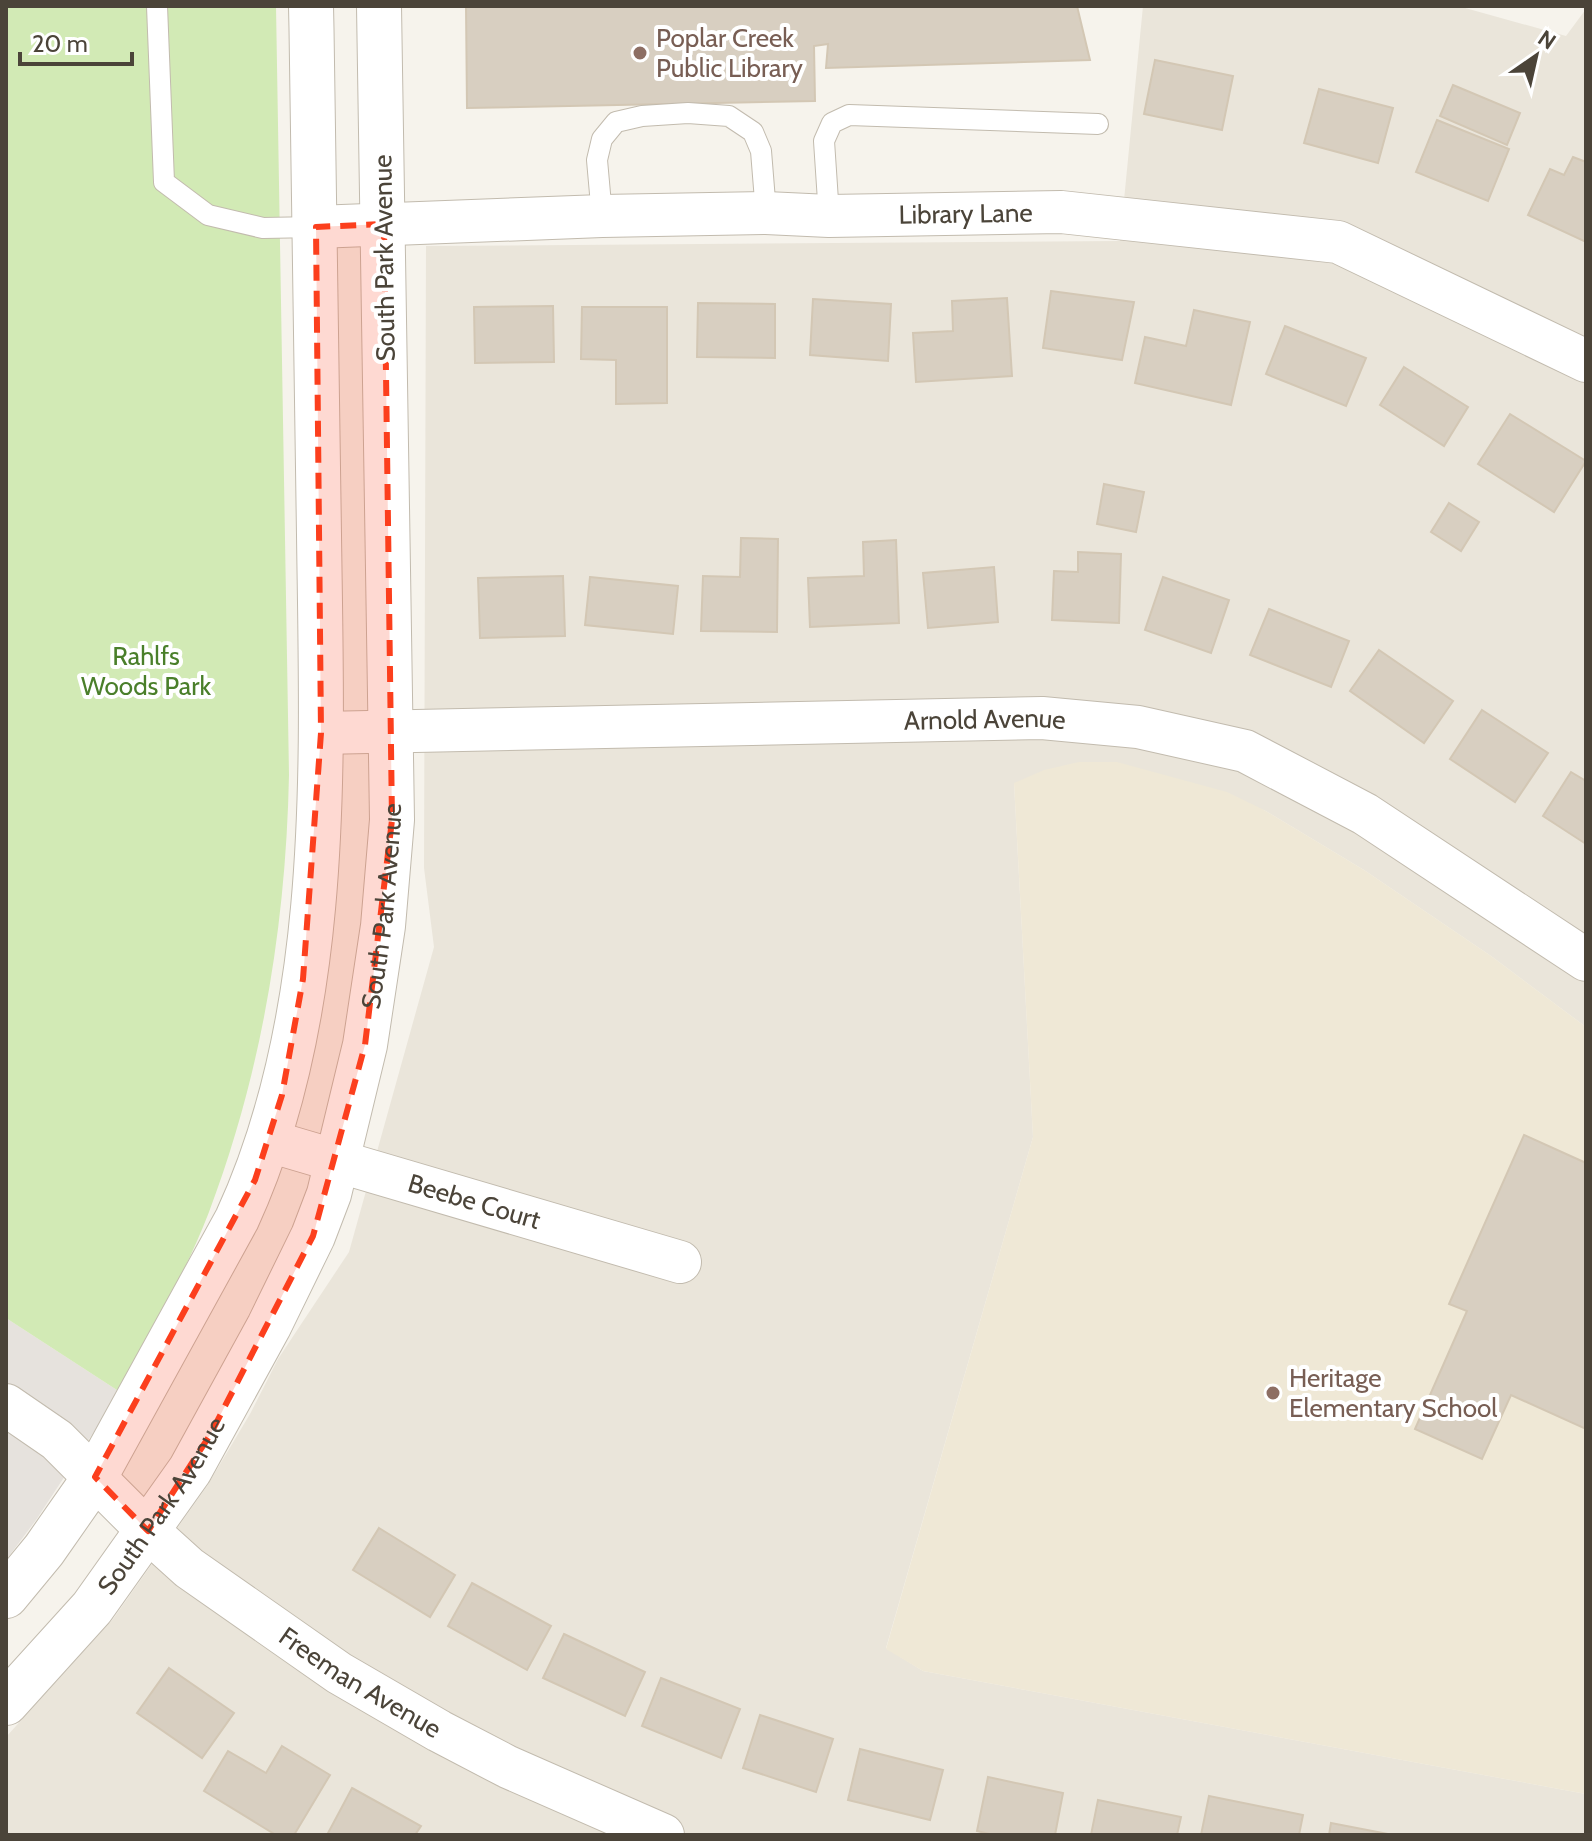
<svg xmlns="http://www.w3.org/2000/svg" width="1592" height="1841" viewBox="0 0 1592 1841" font-family="Cabin,sans-serif">
<rect width="100%" height="100%" fill="#f6f3ec"/>
<path fill="#eae5da" d="M 1143,6 L 1458,6 L 1566,36 L 1586,9 L 1586,1027 L 1491,956 L 1364,870 L 1264,810 L 1014,783 L 1033,1137 L 886,1648 L 923,1671 L 1586,1794 L 1586,1835 L 6,1835 L 6,1737 L 113,1619 L 207,1486 L 250,1414 L 278,1359 L 349,1252 L 434,947 L 424,868 L 426,246 L 1120,241 Z"/>
<path fill="#e6e2dd" d="M 6,1318 L 120,1392 L 36,1520 L 6,1560 Z"/>
<path fill="#efe8d6" d="M 1079,762 L 1117,762 L 1227,792 L 1264,810 L 1364,870 L 1491,956 L 1586,1027 L 1586,1794 L 923,1671 L 886,1649 L 1033,1137 L 1014,783 L 1044,770 Z"/>
<path fill="#d2eab5" d="M 6,6 L 276,6 L 289,775 C 286,924 262,1072 209,1212 C 185,1274 151,1333 120,1392 L 6,1318 Z"/>
<g fill="#d8cfc1" stroke="#d3c7b4" stroke-width="2">
<path d="M 466,6 L 1077,6 L 1090,60 L 826,68 L 828,44 L 814,46 L 815,101 L 467,108 Z"/>
<path d="M 1155,60 L 1233,76 L 1222,130 L 1144,114 Z"/>
<path d="M 1453,85 L 1520,113 L 1507,145 L 1440,116 Z"/>
<path d="M 1319,89 L 1393,108 L 1378,163 L 1304,143 Z"/>
<path d="M 1437,120 L 1509,149 L 1488,201 L 1416,172 Z"/>
<path d="M 1573,157 L 1586,162 L 1586,242 L 1528,215 L 1550,169 L 1564,175 Z"/>
<path d="M 1051,291 L 1134,302 L 1122,360 L 1043,348 Z"/>
<path d="M 1007,298 L 1012,376 L 916,382 L 913,333 L 953,331 L 952,301 Z"/>
<path d="M 813,299 L 891,304 L 888,361 L 810,355 Z"/>
<path d="M 698,303 L 775,304 L 775,358 L 697,357 Z"/>
<path d="M 553,306 L 554,362 L 475,363 L 474,307 Z"/>
<path d="M 582,307 L 667,307 L 667,403 L 616,404 L 616,360 L 581,359 Z"/>
<path d="M 1194,310 L 1250,322 L 1231,405 L 1135,383 L 1145,337 L 1186,346 Z"/>
<path d="M 1285,326 L 1366,358 L 1346,406 L 1266,374 Z"/>
<path d="M 1404,367 L 1468,407 L 1444,446 L 1380,405 Z"/>
<path d="M 1510,414 L 1586,461 L 1554,512 L 1478,464 Z"/>
<path d="M 1104,484 L 1144,492 L 1136,532 L 1097,524 Z"/>
<path d="M 1449,503 L 1479,522 L 1461,551 L 1431,532 Z"/>
<path d="M 741,538 L 778,539 L 777,632 L 701,631 L 703,576 L 740,577 Z"/>
<path d="M 896,540 L 899,623 L 810,627 L 808,578 L 864,576 L 863,542 Z"/>
<path d="M 1078,552 L 1121,554 L 1119,623 L 1052,620 L 1054,571 L 1078,572 Z"/>
<path d="M 994,567 L 998,622 L 928,628 L 923,573 Z"/>
<path d="M 563,576 L 565,636 L 480,638 L 478,578 Z"/>
<path d="M 590,577 L 678,586 L 673,634 L 585,625 Z"/>
<path d="M 1163,577 L 1229,600 L 1211,653 L 1145,630 Z"/>
<path d="M 1269,609 L 1349,641 L 1331,687 L 1250,655 Z"/>
<path d="M 1379,650 L 1453,701 L 1424,743 L 1350,691 Z"/>
<path d="M 1482,710 L 1548,753 L 1515,802 L 1450,759 Z"/>
<path d="M 1571,772 L 1586,781 L 1586,844 L 1543,816 Z"/>
<path d="M 1524,1135 L 1586,1163 L 1586,1429 L 1511,1395 L 1482,1459 L 1415,1429 L 1467,1311 L 1449,1304 Z"/>
<path d="M 379,1528 L 455,1575 L 430,1617 L 353,1570 Z"/>
<path d="M 472,1583 L 551,1626 L 527,1670 L 448,1626 Z"/>
<path d="M 564,1634 L 645,1672 L 625,1716 L 543,1678 Z"/>
<path d="M 169,1668 L 234,1713 L 202,1758 L 137,1713 Z"/>
<path d="M 661,1678 L 740,1709 L 721,1758 L 642,1726 Z"/>
<path d="M 760,1715 L 833,1739 L 816,1792 L 743,1768 Z"/>
<path d="M 282,1746 L 330,1775 L 294,1835 L 276,1835 L 204,1791 L 228,1751 L 266,1773 Z"/>
<path d="M 860,1749 L 943,1770 L 930,1820 L 848,1800 Z"/>
<path d="M 988,1777 L 1063,1793 L 1055,1835 L 993,1835 L 977,1831 Z"/>
<path d="M 352,1788 L 421,1826 L 415,1835 L 327,1835 Z"/>
<path d="M 1209,1796 L 1303,1815 L 1299,1835 L 1201,1835 Z"/>
<path d="M 1098,1800 L 1181,1817 L 1177,1835 L 1091,1835 Z"/>
<path d="M 1331,1823 L 1393,1835 L 1329,1835 Z"/>
</g>
<g fill="none" stroke-linecap="round" stroke-linejoin="round">
<g stroke="#c2bbae" stroke-width="22">
<g id="service">
<path d="M 157,6 L 164,182 L 208,215 L 263,228 L 316,227"/>
<path d="M 602,216 L 597,160 L 602,139 L 616,122 L 642,116 L 688,113 L 729,116 L 753,132 L 761,151 L 766,213"/>
<path d="M 829,216 L 824,141 L 832,123 L 849,115 L 1098,124"/>
</g>
</g>
<g stroke="#c2bbae" stroke-width="44">
<g id="minor">
<path id="s1" d="M 316,227 L 602,216 L 766,213 L 829,216 L 1061,212 L 1338,242 L 1586,361"/>
<path id="s2" d="M 321,733 L 1042,718 L 1138,727 L 1245,751 L 1365,814 L 1586,960"/>
<path id="s3" d="M 269,1141 L 680,1262"/>
<path id="s4" d="M 6,1405 L 57,1440 L 148,1531 L 189,1568 L 339,1673 L 439,1731 L 508,1767 L 663,1835"/>
</g>
</g>
<g stroke="#c2bbae" stroke-width="46">
<g id="tertiary">
<path d="M 6,1596 L 44,1550 L 95,1477 L 237,1219 C 333,1011 322,759 319,535 C 317,358 315,182 311,6"/>
<path id="s5" d="M 6,1703 L 92,1608 L 190,1470 L 269,1326 L 313,1236 L 329,1194 L 365,1045 L 383,926 L 392,820 L 379,6"/>
</g>
</g>
<use href="#service" stroke="#fff" stroke-width="20"/>
<use href="#minor" stroke="#fff" stroke-width="42"/>
<use href="#tertiary" stroke="#fff" stroke-width="44"/>
</g>
<path fill="#fc3f1d" fill-opacity="0.2" stroke="#fc3f1d" stroke-width="6" stroke-dasharray="16 10" stroke-linejoin="round" d="M 384,224 L 392,820 L 365,1045 L 313,1236 L 210,1435 L 148,1531 L 95,1477 L 255,1180 L 282,1095 L 303,979 L 321,733 L 316,227 Z"/>
<g fill="#8d6e63" stroke="#fff" stroke-width="3">
<circle cx="640" cy="53" r="8"/>
<circle cx="1273" cy="1393" r="8"/>
</g>
<g text-anchor="middle" stroke-width="8" stroke-linejoin="round" paint-order="stroke">
<g font-size="26" fill="#785e54" stroke="#fff" text-anchor="start">
<text x="656" y="47">Poplar Creek<tspan x="656" dy="30">Public Library</tspan></text>
<text x="1289" y="1387">Heritage<tspan x="1289" dy="30">Elementary School</tspan></text>
</g>
<g font-size="26" fill="#4b4439" stroke="#fff">
<text dy="9" stroke="none"><textPath href="#s1" startOffset="650">Library Lane</textPath></text>
<text transform="translate(384 258) rotate(-91)" y="9">South Park Avenue</text>
<text dy="9" stroke="none"><textPath href="#s2" startOffset="664">Arnold Avenue</textPath></text>
<text dy="9" stroke="none"><textPath href="#s5" startOffset="900">South Park Avenue</textPath></text>
<text dy="9" stroke="none"><textPath href="#s3" startOffset="214">Beebe Court</textPath></text>
<text dy="9" stroke="none"><textPath href="#s5" startOffset="252">South Park Avenue</textPath></text>
<text dy="9" stroke="none"><textPath href="#s4" startOffset="452">Freeman Avenue</textPath></text>
</g>
<g font-size="26" fill="#4a7f2a" stroke="#fff">
<text x="146" y="665">Rahlfs<tspan x="146" dy="30">Woods Park</tspan></text>
</g>
</g>
<rect width="1592" height="1841" fill="none" stroke="#4b4439" stroke-width="16"/>
<g transform="translate(1536 56) rotate(34)" stroke="#ffffff" stroke-width="6" paint-order="stroke">
<path d="M0-6L14 30L0 20L-14 30Z" fill="#4b4439"/>
<text y="-12" font-size="22" font-weight="bold" text-anchor="middle" fill="#4b4439">N</text>
</g>
<path d="M20 52v12h112v-12" fill="none" stroke="#4b4439" stroke-width="4"/>
<text x="32" y="52" font-size="24" fill="#4b4439" stroke="#ffffff" stroke-width="6" paint-order="stroke">20 m</text>
</svg>
